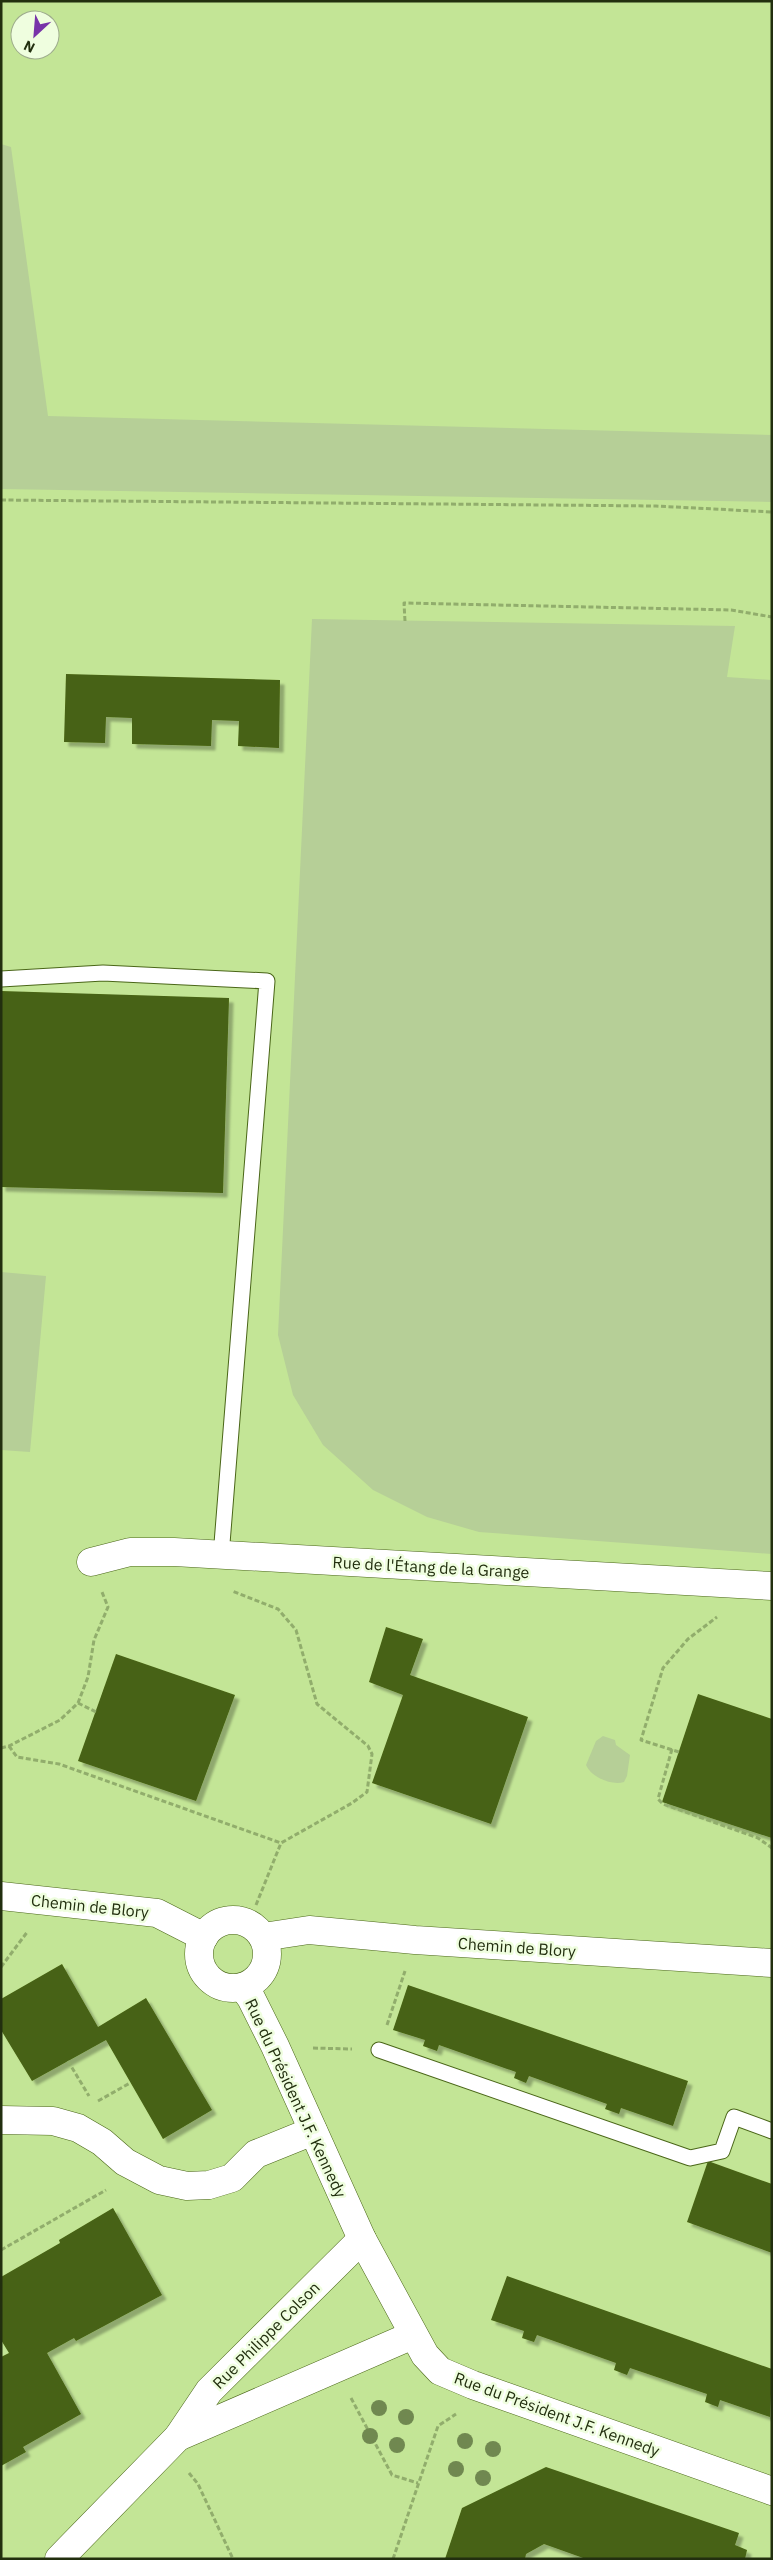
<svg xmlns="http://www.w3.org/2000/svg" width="773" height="2560" viewBox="0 0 773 2560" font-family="'IBM Plex Sans',sans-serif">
<defs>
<filter id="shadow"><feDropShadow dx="4.5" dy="4.5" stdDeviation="1" flood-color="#0004"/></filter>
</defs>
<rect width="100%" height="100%" fill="#c3e596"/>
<g fill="#b6cf97">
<path d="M 1,144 L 11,147 L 48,416 L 772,435 L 772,502 L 1,489 Z"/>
<path d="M 312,619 L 735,626 L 727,677 L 772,680 L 772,1554 L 479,1532 L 427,1517 L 373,1490 L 323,1445 L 293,1395 L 278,1335 Z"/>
<path d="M 1,1272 L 46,1276 L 30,1452 L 1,1450 Z"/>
<path d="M 603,1736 L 615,1740 L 616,1745 L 630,1755 L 627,1776 L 624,1782 C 612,1786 591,1777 586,1765 L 596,1741 Z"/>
</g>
<g fill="#476213" filter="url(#shadow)">
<path d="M 66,674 L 280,680 L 279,748 L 238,746 L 239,721 L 212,720 L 211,746 L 132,744 L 132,718 L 106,717 L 105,743 L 64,742 Z"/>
<path d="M 1,991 L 229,998 L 223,1193 L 1,1187 Z"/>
<path d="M 386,1627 L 423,1639 L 410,1675 L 528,1717 L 491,1824 L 372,1783 L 403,1695 L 369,1682 Z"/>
<path d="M 116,1654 L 235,1695 L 196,1801 L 78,1761 Z"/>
<path d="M 698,1694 L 772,1719 L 772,1838 L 662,1802 Z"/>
<path d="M 62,1964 L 98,2027 L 146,1998 L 212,2110 L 163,2139 L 106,2040 L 32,2081 L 1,2030 L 1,1999 Z"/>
<path d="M 408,1985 L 688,2081 L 673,2126 L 621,2108 L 619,2114 L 605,2109 L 607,2104 L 529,2076 L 526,2083 L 514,2078 L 516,2072 L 439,2045 L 437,2051 L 423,2046 L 425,2040 L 393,2030 Z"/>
<path d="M 708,2161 L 772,2184 L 772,2253 L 687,2222 Z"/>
<path d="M 113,2208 L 162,2295 L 76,2341 L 74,2338 L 47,2353 L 81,2414 L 23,2447 L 26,2452 L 1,2466 L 1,2357 L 9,2353 L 1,2340 L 1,2277 L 60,2243 L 59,2240 Z"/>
<path d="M 507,2276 L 772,2369 L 770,2417 L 720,2400 L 718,2407 L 705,2402 L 707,2394 L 630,2368 L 627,2375 L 614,2370 L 616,2363 L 537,2335 L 534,2342 L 522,2338 L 524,2331 L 491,2320 Z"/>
<path d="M 546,2467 L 739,2533 L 735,2545 L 747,2550 L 745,2559 L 586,2559 L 544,2544 L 526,2554 L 525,2559 L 445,2559 L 462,2508 Z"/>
</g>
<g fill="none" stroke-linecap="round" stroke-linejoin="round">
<g stroke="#4a6618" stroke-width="17">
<g id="service">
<path d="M 1,979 L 103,973 L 267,981 L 221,1556"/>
<path d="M 379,2050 L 690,2158 L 722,2151 L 734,2117 L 772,2131"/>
</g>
</g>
<g stroke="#4a6618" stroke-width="29">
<g id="minor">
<path d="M 91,1562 L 130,1552 L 174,1552 L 772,1586"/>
<path d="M 1,2120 L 53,2121 L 78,2128 L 102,2142 L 125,2162 L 159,2180 L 187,2186 L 209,2185 L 232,2178 L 256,2154 L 313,2131"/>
<path d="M 178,2437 L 413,2335"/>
<path d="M 59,2559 L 178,2437 L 209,2391 L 362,2239"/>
</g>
</g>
<g stroke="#4a6618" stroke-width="29">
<g id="tertiary">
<path d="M 1,1896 L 157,1913 L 204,1937"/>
<circle cx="233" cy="1954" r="34"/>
<path d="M 263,1937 L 309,1930 L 415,1940 L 772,1963"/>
<path d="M 243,1987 L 251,1998 L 275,2046 L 362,2239 L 425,2355 L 440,2371 L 473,2385 L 772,2491"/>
</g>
</g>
<g stroke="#91ad6c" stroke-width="3" stroke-dasharray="5 2.5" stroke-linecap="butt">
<path d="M 1,500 L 656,506 L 772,512"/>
<path d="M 405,621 L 404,603 L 731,610 L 772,617"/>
<path d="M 78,1703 L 96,1712"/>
<path d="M 9,1746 L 17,1757 L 59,1764 L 281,1843 L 352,1803 L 367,1792 L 372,1754 L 368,1746 L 317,1704 L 296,1630 L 278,1609 L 232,1591"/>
<path d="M 1,1748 L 9,1746 L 60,1720 L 78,1703 L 88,1677 L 94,1640 L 108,1607 L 102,1592"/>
<path d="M 672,1749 L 658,1799 L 663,1804 L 758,1838 L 772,1848"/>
<path d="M 679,1752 L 641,1740 L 663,1668 L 688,1639 L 717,1617"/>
<path d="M 256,1905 L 281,1843"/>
<path d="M 1,1967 L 28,1931"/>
<path d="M 387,2025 L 405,1971"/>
<path d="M 313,2048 L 352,2049"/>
<path d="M 68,2061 L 89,2096"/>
<path d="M 98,2101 L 130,2083"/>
<path d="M 1,2250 L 106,2190"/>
<path d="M 351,2398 L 392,2475 L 418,2483"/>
<path d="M 189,2473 L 198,2484 L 233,2559"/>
<path d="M 393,2559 L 438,2426 L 456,2414"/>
</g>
<use href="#service" stroke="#fff" stroke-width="15"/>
<use href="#minor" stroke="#fff" stroke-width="28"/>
<use href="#tertiary" stroke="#fff" stroke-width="28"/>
</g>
<g fill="#708850">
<circle cx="379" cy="2408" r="8"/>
<circle cx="406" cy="2417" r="8"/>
<circle cx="370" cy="2436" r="8"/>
<circle cx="465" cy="2441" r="8"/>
<circle cx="397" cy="2445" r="8"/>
<circle cx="493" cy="2449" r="8"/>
<circle cx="456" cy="2469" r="8"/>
<circle cx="483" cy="2478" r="8"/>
</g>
<g text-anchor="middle" stroke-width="5" stroke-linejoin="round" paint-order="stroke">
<g font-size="16" fill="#222f0f" stroke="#effedf">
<text transform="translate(431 1567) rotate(3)" y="6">Rue de l'Étang de la Grange</text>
<text transform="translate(90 1906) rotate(6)" y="6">Chemin de Blory</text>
<text transform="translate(517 1947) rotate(4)" y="6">Chemin de Blory</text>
<text transform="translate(296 2098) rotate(65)" y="6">Rue du Président J.F. Kennedy</text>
<text transform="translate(266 2335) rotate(-45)" y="6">Rue Philippe Colson</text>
<text transform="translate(557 2414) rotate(20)" y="6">Rue du Président J.F. Kennedy</text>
</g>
</g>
<rect width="773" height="2560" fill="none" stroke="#222f0f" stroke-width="5"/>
<g transform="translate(35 35) rotate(206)"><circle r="24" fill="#effedf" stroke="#9dab8c"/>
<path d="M0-4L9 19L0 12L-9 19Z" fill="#7834a8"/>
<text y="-8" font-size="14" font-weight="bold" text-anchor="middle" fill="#222f0f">N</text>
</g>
</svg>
